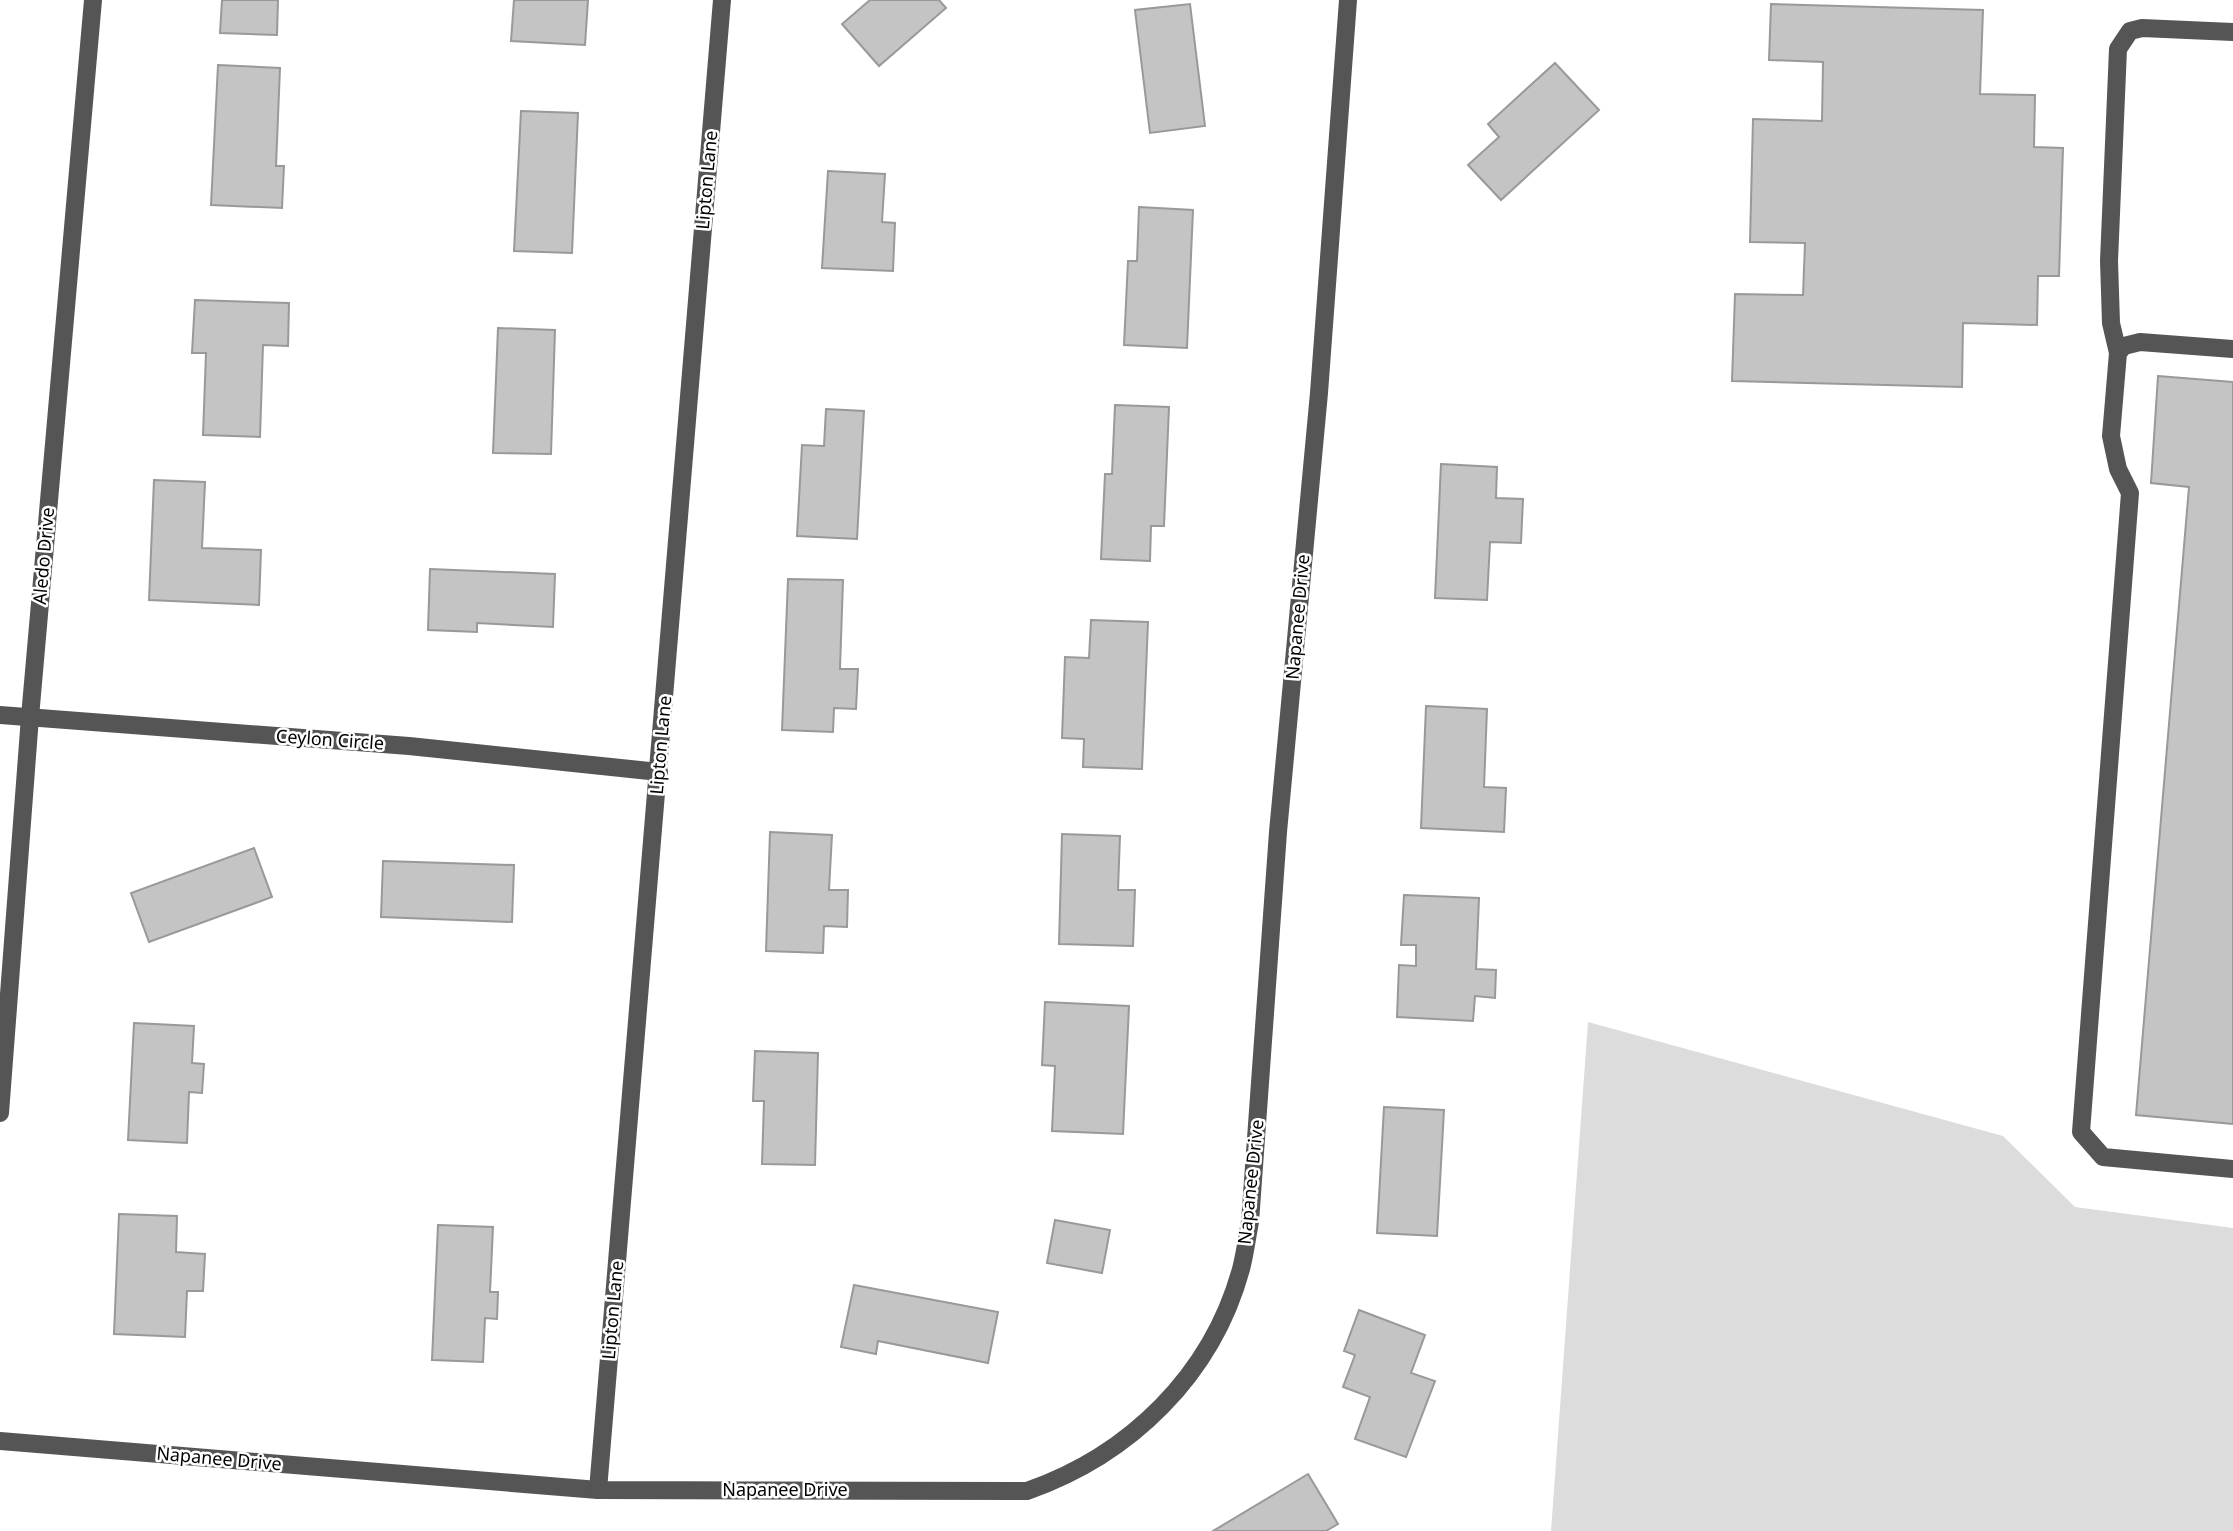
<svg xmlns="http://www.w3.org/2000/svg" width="2233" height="1531" viewBox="0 0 2233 1531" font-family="'Noto Sans',sans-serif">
<rect width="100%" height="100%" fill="#fff"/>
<path fill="#dcdcdc" d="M 1588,1022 L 2003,1136 L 2075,1207 L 2233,1228 L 2233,1531 L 1551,1531 Z"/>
<g fill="#c4c4c4" stroke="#999" stroke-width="2">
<path d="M 222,0 L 278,0 L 277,35 L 220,33 Z"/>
<path d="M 514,0 L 588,0 L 585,45 L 511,41 Z"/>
<path d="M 870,0 L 939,0 L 946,8 L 879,66 L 842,24 Z"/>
<path d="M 1190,4 L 1205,126 L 1150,133 L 1135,10 Z"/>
<path d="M 1771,4 L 1983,10 L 1980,94 L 2035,95 L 2034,147 L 2063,148 L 2059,276 L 2038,276 L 2037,325 L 1963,323 L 1962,387 L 1732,381 L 1735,294 L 1803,295 L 1805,243 L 1750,242 L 1753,119 L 1822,121 L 1823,62 L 1769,60 Z"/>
<path d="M 1555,63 L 1599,110 L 1501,200 L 1468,165 L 1499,137 L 1488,124 Z"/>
<path d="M 218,65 L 280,68 L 276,166 L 284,166 L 282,208 L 211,205 Z"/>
<path d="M 521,111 L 578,113 L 572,253 L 514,251 Z"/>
<path d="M 828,171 L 885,174 L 882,222 L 895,223 L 893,271 L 822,268 Z"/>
<path d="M 1139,207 L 1193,210 L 1187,348 L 1124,345 L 1128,261 L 1137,261 Z"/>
<path d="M 195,300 L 289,303 L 288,346 L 263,345 L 260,437 L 203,435 L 206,353 L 192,353 Z"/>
<path d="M 498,328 L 555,330 L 551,454 L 493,453 Z"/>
<path d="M 2158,376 L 2233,382 L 2233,1124 L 2136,1115 L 2189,487 L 2151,483 Z"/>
<path d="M 1115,405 L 1169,407 L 1164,526 L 1151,526 L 1150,561 L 1101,559 L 1105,474 L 1112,474 Z"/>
<path d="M 826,409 L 864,411 L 857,539 L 797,536 L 802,445 L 824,446 Z"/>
<path d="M 1441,464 L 1497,467 L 1496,498 L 1523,499 L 1521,543 L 1490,542 L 1487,600 L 1435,598 Z"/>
<path d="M 154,480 L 205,482 L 202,548 L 261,550 L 259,605 L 149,600 Z"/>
<path d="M 430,569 L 555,574 L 553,627 L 477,623 L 477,632 L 428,630 Z"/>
<path d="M 788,579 L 843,580 L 840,669 L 858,669 L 856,709 L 834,708 L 833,732 L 782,730 Z"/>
<path d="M 1091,620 L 1148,622 L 1142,769 L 1083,767 L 1084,739 L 1062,738 L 1065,657 L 1089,658 Z"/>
<path d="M 1426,706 L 1487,709 L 1484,787 L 1506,788 L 1504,832 L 1421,828 Z"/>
<path d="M 770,832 L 832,835 L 829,890 L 848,890 L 847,927 L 824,926 L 823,953 L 766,951 Z"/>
<path d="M 1062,834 L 1120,836 L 1118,890 L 1135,890 L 1133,946 L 1059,944 Z"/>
<path d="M 254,848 L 272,897 L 149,942 L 131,893 Z"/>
<path d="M 383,861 L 514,865 L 512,922 L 381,917 Z"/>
<path d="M 1404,895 L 1479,898 L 1476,969 L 1496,970 L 1495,998 L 1475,996 L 1473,1021 L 1397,1017 L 1399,965 L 1416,966 L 1416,945 L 1401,945 Z"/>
<path d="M 1045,1002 L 1129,1006 L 1123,1134 L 1052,1131 L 1055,1066 L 1042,1065 Z"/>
<path d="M 134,1023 L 194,1026 L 192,1063 L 204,1064 L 202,1093 L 189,1092 L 187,1143 L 128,1140 Z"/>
<path d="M 755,1051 L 818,1053 L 815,1165 L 762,1164 L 764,1101 L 753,1101 Z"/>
<path d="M 1384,1107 L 1444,1110 L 1437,1236 L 1377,1233 Z"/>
<path d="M 119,1214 L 177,1216 L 176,1252 L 205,1254 L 203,1291 L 187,1291 L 185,1337 L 114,1334 Z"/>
<path d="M 1055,1220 L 1110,1230 L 1102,1273 L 1047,1263 Z"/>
<path d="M 438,1225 L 493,1227 L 490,1292 L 498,1292 L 497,1319 L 485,1318 L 483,1362 L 432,1360 Z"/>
<path d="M 854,1285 L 998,1312 L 988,1363 L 878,1341 L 876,1354 L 841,1347 Z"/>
<path d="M 1359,1310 L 1425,1335 L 1411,1373 L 1435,1381 L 1406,1457 L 1355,1439 L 1370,1397 L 1343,1387 L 1355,1355 L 1344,1351 Z"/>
<path d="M 1308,1474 L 1338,1524 L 1326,1531 L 1213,1531 Z"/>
</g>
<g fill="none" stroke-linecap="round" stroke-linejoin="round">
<g stroke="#555" stroke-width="18">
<path d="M 2233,349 L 2140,342 L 2124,346 L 2118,353 L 2111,436 L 2118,469 L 2130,493 L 2081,1132 L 2103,1157 L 2233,1169"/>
<path d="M 2118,353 L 2111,323 L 2109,261 L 2118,49 L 2130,31 L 2142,28 L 2233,32"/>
<path d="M 0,715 L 409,746 L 659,772"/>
<path d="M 0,1113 L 30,717 L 93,0"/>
<path d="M 0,1441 L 598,1490 L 1027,1491 C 1130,1455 1212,1375 1241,1269 C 1245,1254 1247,1237 1250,1222 L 1278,832 L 1319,393 L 1348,0"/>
<path d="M 598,1490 L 722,0"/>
</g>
</g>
<g text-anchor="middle" stroke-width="5" stroke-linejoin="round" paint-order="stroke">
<g font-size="18" fill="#000" stroke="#fff">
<text transform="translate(707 180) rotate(-85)" y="6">Lipton Lane</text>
<text transform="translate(44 556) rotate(-85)" y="6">Aledo Drive</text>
<text transform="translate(1298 617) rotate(-85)" y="6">Napanee Drive</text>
<text transform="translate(330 740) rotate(4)" y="6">Ceylon Circle</text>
<text transform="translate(661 745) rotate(-85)" y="6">Lipton Lane</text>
<text transform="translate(1251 1182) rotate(-84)" y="6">Napanee Drive</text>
<text transform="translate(613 1310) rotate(-85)" y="6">Lipton Lane</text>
<text transform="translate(219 1459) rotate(5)" y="6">Napanee Drive</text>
<text x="785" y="1496">Napanee Drive</text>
</g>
</g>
</svg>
